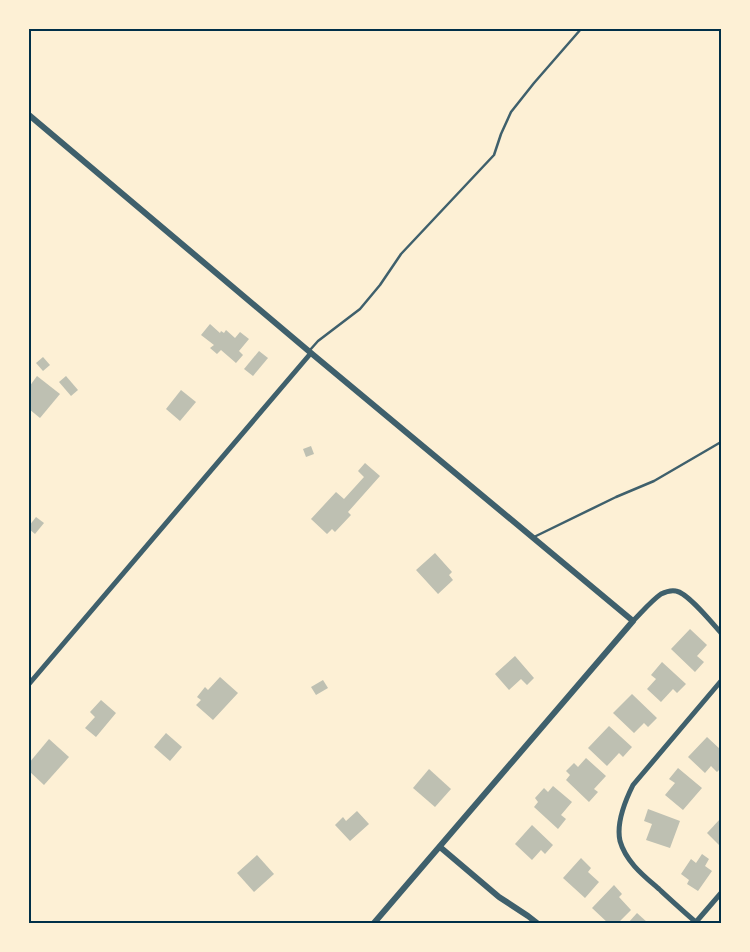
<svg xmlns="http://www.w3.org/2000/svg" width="750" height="952" viewBox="0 0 750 952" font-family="Cabin,sans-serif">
<rect width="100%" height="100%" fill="#fdf0d5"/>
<g fill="#bec0b2">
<path d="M 210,324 L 220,333 L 221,331 L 224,333 L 226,330 L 235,338 L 240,332 L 249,339 L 239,351 L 243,355 L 236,363 L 221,350 L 217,354 L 210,348 L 214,345 L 201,335 Z"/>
<path d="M 259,351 L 268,358 L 253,376 L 244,369 Z"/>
<path d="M 43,357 L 50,365 L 43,371 L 36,363 Z"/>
<path d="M 37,376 L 60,394 L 40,418 L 29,409 L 29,387 Z"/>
<path d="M 66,376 L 78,390 L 71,396 L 59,382 Z"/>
<path d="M 181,390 L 196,402 L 180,421 L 166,409 Z"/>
<path d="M 311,446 L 314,454 L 306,457 L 303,449 Z"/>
<path d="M 365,463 L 380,476 L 348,512 L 351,515 L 335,532 L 332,529 L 327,534 L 311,519 L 336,492 L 344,499 L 364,477 L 358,471 Z"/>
<path d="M 36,517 L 44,523 L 35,534 L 29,529 L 29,526 Z"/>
<path d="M 435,553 L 452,572 L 449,575 L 453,580 L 438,594 L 416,570 Z"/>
<path d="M 690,629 L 707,645 L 697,656 L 704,662 L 695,672 L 671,649 Z"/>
<path d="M 515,656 L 534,678 L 527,685 L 521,679 L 509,690 L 495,674 Z"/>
<path d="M 662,662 L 686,684 L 677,693 L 673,689 L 661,702 L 647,689 L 656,679 L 651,675 Z"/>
<path d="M 220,677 L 238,693 L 213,720 L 196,705 L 201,700 L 197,697 L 205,687 L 208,690 Z"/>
<path d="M 323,680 L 328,688 L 316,695 L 311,687 Z"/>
<path d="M 632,694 L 657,718 L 648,727 L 644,723 L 634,733 L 613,713 Z"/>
<path d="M 101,700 L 116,713 L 96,737 L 85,728 L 95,717 L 90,712 Z"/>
<path d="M 609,726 L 632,747 L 623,757 L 619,753 L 607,766 L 588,748 Z"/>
<path d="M 166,733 L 182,747 L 170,761 L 154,747 Z"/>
<path d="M 707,737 L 721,750 L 721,768 L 717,772 L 711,766 L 705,773 L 688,757 Z"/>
<path d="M 49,739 L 69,757 L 44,785 L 29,771 L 29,763 Z"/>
<path d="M 586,758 L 606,776 L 594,789 L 598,792 L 589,802 L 566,780 L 570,775 L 566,771 L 574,763 L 578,767 Z"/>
<path d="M 678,768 L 702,788 L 683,810 L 665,795 L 675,783 L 669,779 Z"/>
<path d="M 429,769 L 451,789 L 435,807 L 413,788 Z"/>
<path d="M 553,786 L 572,802 L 561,815 L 566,819 L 558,829 L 534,807 L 538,802 L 535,798 L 544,788 L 548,792 Z"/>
<path d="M 648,809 L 680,821 L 670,848 L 646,840 L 652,824 L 644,821 Z"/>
<path d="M 357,811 L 369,824 L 350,841 L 335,825 L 343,817 L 346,821 Z"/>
<path d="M 721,818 L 721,847 L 707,833 Z"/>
<path d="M 532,825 L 553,845 L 545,854 L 541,850 L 532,860 L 515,844 Z"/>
<path d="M 702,854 L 709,859 L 705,866 L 712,871 L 698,891 L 687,884 L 689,880 L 681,874 L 691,859 L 696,863 Z"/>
<path d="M 257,855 L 274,874 L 254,892 L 237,873 Z"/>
<path d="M 581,858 L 591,868 L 588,872 L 599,882 L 585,898 L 563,878 Z"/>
<path d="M 614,885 L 622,894 L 619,897 L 631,910 L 618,923 L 608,923 L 592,908 Z"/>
<path d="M 637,913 L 648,923 L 628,923 Z"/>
</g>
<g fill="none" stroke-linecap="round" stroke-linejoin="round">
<g stroke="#3f606c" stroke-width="2.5">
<path d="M 310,350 L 318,341 L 360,309 L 380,285 L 401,254 L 494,155 L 501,134 L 511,112 L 534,83 L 581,29"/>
<path d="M 534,537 L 616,497 L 654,481 L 721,442"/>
</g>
<g stroke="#3f606c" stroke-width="5">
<path d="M 633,621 C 642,612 651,601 661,594 C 665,592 671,590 676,591 C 688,593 712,623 721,633"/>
<path d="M 29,684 L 311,353"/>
<path d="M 696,922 L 721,893"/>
<path d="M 697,923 C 684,912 671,900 659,889 C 644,876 626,862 620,841 C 616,823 625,801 633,785 L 721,681"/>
</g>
<g stroke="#3f606c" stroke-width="6">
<path d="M 29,115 L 311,353 L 633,621 L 374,923"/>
<path d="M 440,847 L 499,897 L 528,916 L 537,923"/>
</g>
</g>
<rect width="750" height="952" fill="none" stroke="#fdf0d5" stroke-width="60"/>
<rect x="30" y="30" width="690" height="892" fill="none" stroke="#003049" stroke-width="2"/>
</svg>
